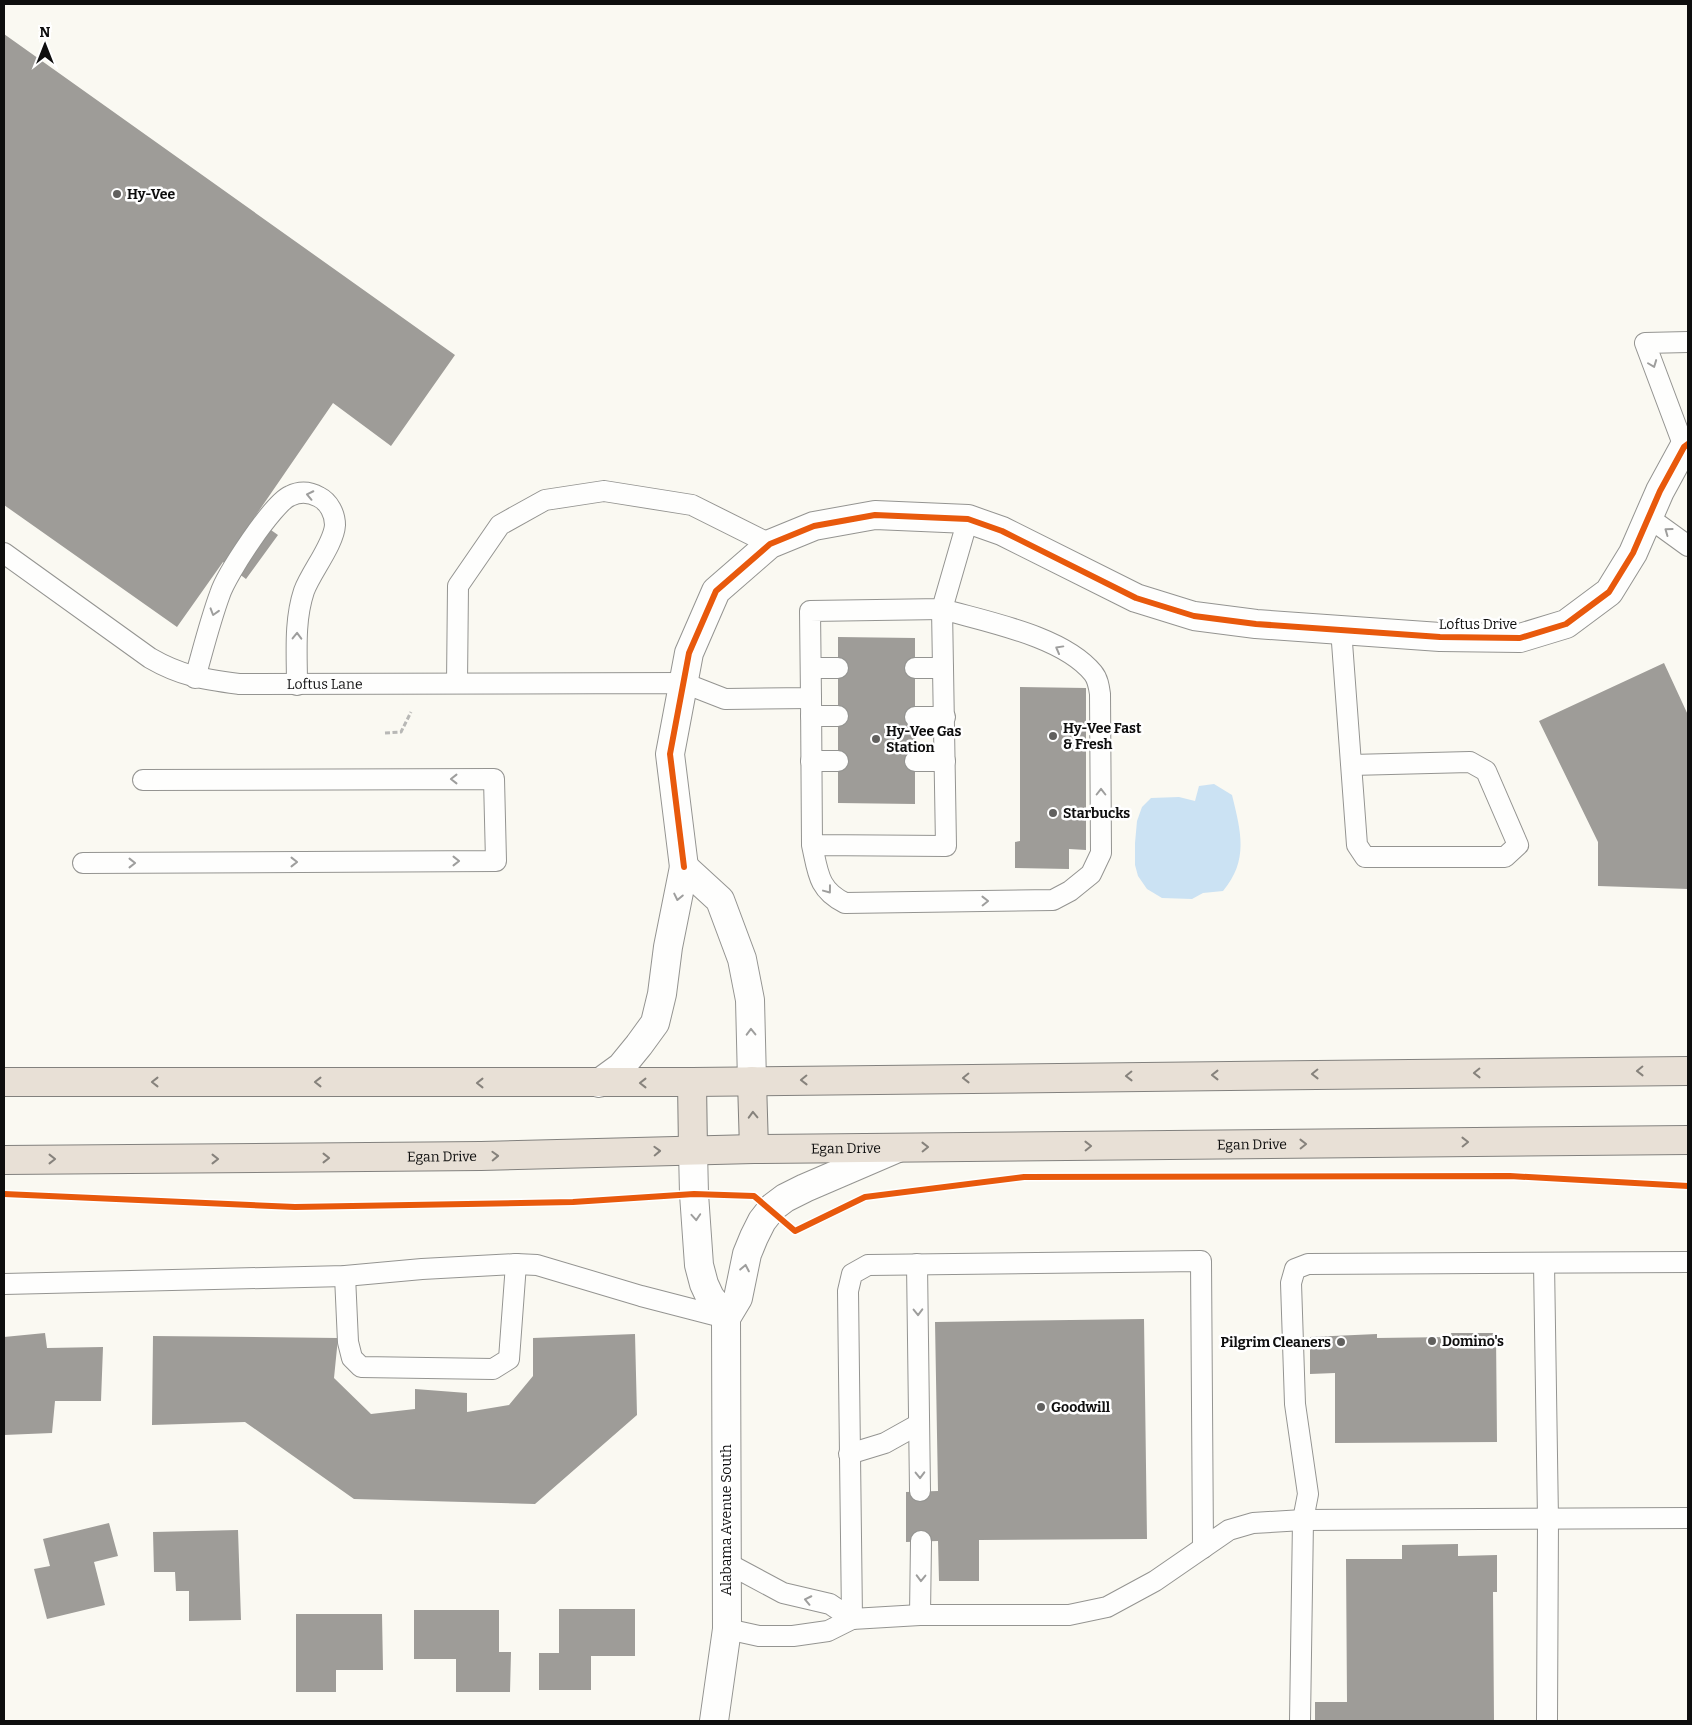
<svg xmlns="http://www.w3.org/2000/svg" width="1692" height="1725" viewBox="0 0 1692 1725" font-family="Bitter,serif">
<rect width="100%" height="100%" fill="#faf9f2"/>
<path fill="#cbe2f3" d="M 1214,784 L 1232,795 C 1241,832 1249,860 1223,891 L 1203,893 L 1192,899 L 1162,898 L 1147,889 L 1138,876 L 1135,865 L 1135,843 L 1137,821 L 1142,807 L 1151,798 L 1179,797 L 1195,801 L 1199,786 Z"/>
<g fill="#9e9c98">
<path d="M 4,34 L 455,355 L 391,446 L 333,403 L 254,518 L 278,535 L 246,579 L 223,562 L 177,627 L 4,505 Z"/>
<path d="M 838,637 L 915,638 L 915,804 L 838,803 Z"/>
<path d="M 1664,663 L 1688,715 L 1688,889 L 1598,886 L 1598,842 L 1539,721 Z"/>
<path d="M 1020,687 L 1086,688 L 1086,850 L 1069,849 L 1069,869 L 1015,868 L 1015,842 L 1020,841 Z"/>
<path d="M 1144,1319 L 1147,1539 L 979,1540 L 979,1581 L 939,1581 L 938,1541 L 906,1542 L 906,1492 L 938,1491 L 935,1322 Z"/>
<path d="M 45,1333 L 47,1348 L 103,1347 L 101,1401 L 55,1401 L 52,1433 L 4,1435 L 4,1337 Z"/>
<path d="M 1451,1333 L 1496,1333 L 1497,1442 L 1335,1443 L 1335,1373 L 1310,1374 L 1310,1337 L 1377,1334 L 1377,1338 L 1452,1337 Z"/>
<path d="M 635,1334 L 637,1415 L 535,1504 L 354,1499 L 245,1422 L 152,1425 L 153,1336 L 338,1338 L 334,1378 L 371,1414 L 415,1409 L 415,1389 L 467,1393 L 467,1412 L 509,1405 L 533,1376 L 533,1338 Z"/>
<path d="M 109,1523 L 118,1556 L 94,1562 L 105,1605 L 47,1619 L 34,1569 L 50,1566 L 43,1539 Z"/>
<path d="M 238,1530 L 241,1620 L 189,1621 L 189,1591 L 176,1591 L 175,1572 L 154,1572 L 153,1532 Z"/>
<path d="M 1458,1544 L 1458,1556 L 1497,1555 L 1497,1592 L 1493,1592 L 1494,1721 L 1315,1721 L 1315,1702 L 1347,1702 L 1346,1559 L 1402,1559 L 1402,1545 Z"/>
<path d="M 559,1609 L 635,1609 L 635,1656 L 591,1656 L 591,1690 L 539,1690 L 539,1653 L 559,1653 Z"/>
<path d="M 414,1610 L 499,1610 L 499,1652 L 511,1652 L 510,1692 L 456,1692 L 456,1659 L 414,1659 Z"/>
<path d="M 296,1614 L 382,1614 L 383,1670 L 336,1670 L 336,1692 L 296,1692 Z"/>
</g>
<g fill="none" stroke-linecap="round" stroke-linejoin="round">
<g stroke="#949491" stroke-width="22">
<g id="lane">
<path d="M 1684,447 L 1645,343 L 1688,342"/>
<path d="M 1648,517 L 1688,546"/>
<path id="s1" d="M 4,553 L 150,658 C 181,676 203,679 239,684 L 684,683 L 725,699 L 811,698 L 810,611 L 942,609 L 968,519"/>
<path d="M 1341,629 L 1357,845 L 1365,857 L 1505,857 L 1518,845 L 1486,771 L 1470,762 L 1351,765"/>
<path d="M 811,668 L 838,668"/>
<path d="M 915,668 L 943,668"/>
<path d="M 195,678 C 203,650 210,621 220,594 C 226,575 273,503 290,496 C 300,491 310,492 319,497 C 329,502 335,514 335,525 C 334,544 311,572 304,591 C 294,621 297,654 297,685"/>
<path d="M 457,683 L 458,586 L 500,525 L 545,500 L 604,491 L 692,505 L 770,544"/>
<path d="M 811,698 L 812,845 L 946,846 L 942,609 C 987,622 1063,636 1093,673 C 1098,679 1099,687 1100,694 L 1101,853 L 1091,874 L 1070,891 L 1053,900 L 845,903 C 818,890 818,872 812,845"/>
<path d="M 811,716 L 838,716"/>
<path d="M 915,717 L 945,717"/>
<path d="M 811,761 L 838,761"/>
<path d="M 915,761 L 945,761"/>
<path d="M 83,863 L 496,861 L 494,779 L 143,780"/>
<path d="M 1544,1263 L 1548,1519 L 1547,1721"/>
<path d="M 917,1264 L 920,1491"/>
<path d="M 345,1276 L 348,1342 L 352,1358 L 361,1367 L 493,1369 L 509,1359 L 516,1264"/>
<path d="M 4,1284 L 345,1276 L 422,1269 L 516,1264 L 537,1265 L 641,1296 L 726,1318"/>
<path d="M 849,1454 L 885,1443 L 919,1424"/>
<path d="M 727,1563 L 783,1593 L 830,1604 L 852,1619"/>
<path d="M 920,1615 L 921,1541"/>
<path d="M 852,1619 L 848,1291 L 852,1274 L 868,1265 L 1201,1261 L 1203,1548"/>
<path d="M 727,1629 L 759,1636 L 793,1636 L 828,1631 L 852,1619 L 920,1615 L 1069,1615 L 1107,1607 L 1155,1581 L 1229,1530 L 1253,1523 L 1303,1520 L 1688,1518"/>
<path d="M 1300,1721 L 1303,1520 L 1308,1494 L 1295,1404 L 1291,1283 L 1295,1269 L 1308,1264 L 1688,1262"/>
</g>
</g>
<g stroke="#949491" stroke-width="30">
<g id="street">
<path d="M 684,867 L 670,754 L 689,653 L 716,591 L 770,544 L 814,526 L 875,515 L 968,519 L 1002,531 L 1136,598 L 1194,616 L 1256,624 L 1440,637 L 1520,638 L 1566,624 L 1609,592 L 1633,553 L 1660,491 L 1684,447 L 1688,444"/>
<path d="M 599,1083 L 621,1067 L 639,1045 L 655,1023 L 662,994 L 668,947 L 684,867 L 720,900 L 742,959 L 750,1000 L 752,1081"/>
<path d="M 693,1150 L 694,1194 L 699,1265 L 704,1284 L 710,1297 L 726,1318 L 738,1298 L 747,1254 L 754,1237 L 762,1221 L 773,1207 L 785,1198 L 805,1188 L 898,1148"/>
<path d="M 714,1721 L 727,1629 L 726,1318"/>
</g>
</g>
<g stroke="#82817e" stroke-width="30">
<g id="highway">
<path d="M 752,1081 L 754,1149"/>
<path d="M 4,1082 L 692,1082 L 1688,1071"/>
<path d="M 692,1082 L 693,1150"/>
<path id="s2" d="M 4,1160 L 481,1156 L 754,1149 L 1688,1140"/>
</g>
</g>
<path stroke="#b8b8b6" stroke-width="3" stroke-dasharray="5 2.5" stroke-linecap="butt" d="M 385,733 L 401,732 L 411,712"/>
<use href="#lane" stroke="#fefefd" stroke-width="20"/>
<use href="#street" stroke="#fefefd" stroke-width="28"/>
<use href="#highway" stroke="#e8e0d6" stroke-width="28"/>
<g stroke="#fff" stroke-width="9">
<g id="cycleway">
<path d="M 684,867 L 670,754 L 689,653 L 716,591 L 770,544 L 814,526 L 875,515 L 968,519 L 1002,531 L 1136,598 L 1194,616 L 1256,624 L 1440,637 L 1520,638 L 1566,624 L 1609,592 L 1633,553 L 1660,491 L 1684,447 L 1688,444"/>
<path d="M 4,1194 L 295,1207 L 573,1202 L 694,1194 L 754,1196 L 795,1231 L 865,1197 L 1024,1177 L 1510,1176 L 1688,1186"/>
</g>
</g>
<use href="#cycleway" stroke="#e8590c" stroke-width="6"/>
</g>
<defs><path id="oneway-chevron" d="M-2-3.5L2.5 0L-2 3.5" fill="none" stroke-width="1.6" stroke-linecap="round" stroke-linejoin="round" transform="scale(1.25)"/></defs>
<g stroke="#9e9e9d">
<use href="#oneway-chevron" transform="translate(1653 364) rotate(69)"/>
<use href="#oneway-chevron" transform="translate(310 495) rotate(-168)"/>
<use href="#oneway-chevron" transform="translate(1668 531) rotate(-144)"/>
<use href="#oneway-chevron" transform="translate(214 612) rotate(107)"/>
<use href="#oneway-chevron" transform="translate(297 636) rotate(-89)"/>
<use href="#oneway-chevron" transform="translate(1059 649) rotate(-151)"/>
<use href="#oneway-chevron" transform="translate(454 779) rotate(180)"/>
<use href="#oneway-chevron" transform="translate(1101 792) rotate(-90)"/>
<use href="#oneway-chevron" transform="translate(456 861)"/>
<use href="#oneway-chevron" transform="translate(294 862)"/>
<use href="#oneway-chevron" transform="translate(132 863)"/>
<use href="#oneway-chevron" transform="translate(828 890) rotate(53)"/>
<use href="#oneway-chevron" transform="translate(678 897) rotate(102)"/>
<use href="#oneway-chevron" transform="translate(985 901) rotate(-1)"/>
<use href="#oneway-chevron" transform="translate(751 1032) rotate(-91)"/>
<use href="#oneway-chevron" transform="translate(696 1217) rotate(86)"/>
<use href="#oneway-chevron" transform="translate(745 1268) rotate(-79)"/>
<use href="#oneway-chevron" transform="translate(918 1312) rotate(89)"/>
<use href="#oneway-chevron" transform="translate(920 1475) rotate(89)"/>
<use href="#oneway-chevron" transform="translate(921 1578) rotate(91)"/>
<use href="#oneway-chevron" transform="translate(808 1600) rotate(-168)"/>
</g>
<g stroke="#86827c">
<use href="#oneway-chevron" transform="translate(1640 1071) rotate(179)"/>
<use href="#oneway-chevron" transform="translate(1477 1073) rotate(179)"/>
<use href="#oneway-chevron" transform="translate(1315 1074) rotate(179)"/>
<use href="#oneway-chevron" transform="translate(1215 1075) rotate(180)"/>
<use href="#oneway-chevron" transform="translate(1129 1076) rotate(179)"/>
<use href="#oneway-chevron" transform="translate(966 1078) rotate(179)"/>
<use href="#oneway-chevron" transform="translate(804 1080) rotate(179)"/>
<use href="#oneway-chevron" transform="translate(155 1082) rotate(-180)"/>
<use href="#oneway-chevron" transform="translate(318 1082) rotate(-180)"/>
<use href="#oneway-chevron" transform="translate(480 1083) rotate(-180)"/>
<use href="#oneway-chevron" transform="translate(643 1083) rotate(180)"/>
<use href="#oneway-chevron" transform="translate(753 1115) rotate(-92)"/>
<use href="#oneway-chevron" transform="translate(1465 1142) rotate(-1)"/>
<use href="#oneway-chevron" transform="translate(1303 1144) rotate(-1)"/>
<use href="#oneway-chevron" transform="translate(1088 1146) rotate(-1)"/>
<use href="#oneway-chevron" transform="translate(925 1147) rotate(-1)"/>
<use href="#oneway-chevron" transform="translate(657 1151) rotate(-2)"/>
<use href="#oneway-chevron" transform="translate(495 1156) rotate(-2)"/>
<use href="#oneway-chevron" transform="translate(326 1158)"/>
<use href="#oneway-chevron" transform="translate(52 1159)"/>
<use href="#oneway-chevron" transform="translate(215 1159)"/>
</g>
<g fill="#61605e" stroke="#fff" stroke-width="2">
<circle cx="117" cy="194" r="5"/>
<circle cx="1053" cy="736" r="5"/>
<circle cx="876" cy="739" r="5"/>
<circle cx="1053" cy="813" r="5"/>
<circle cx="1432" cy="1341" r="5"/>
<circle cx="1341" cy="1342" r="5"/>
<circle cx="1041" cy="1407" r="5"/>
</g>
<g text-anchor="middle" stroke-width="5" stroke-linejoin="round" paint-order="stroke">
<g font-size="14" font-weight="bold" fill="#0e0e0e" stroke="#fff" text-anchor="start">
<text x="127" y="199">Hy-Vee</text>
<text x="1063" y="733">Hy-Vee Fast<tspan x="1063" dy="16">&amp; Fresh</tspan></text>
<text x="886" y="736">Hy-Vee Gas<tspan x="886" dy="16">Station</tspan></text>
<text x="1063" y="818">Starbucks</text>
<text x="1442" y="1346">Domino's</text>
<text x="1331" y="1347" text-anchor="end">Pilgrim Cleaners</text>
<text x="1051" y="1412">Goodwill</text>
</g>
<g font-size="14" fill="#0e0e0e" stroke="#fff">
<text x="1478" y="629">Loftus Drive</text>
<text dy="5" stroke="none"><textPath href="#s1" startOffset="359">Loftus Lane</textPath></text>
<text dy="5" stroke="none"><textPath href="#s2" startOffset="1248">Egan Drive</textPath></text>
<text dy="5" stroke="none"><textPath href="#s2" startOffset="842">Egan Drive</textPath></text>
<text dy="5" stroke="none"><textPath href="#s2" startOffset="438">Egan Drive</textPath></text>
<text transform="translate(726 1520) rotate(-90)" y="5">Alabama Avenue South</text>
</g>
</g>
<rect width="1692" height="1725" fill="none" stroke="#0e0e0e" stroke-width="10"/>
<g transform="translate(45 45)" stroke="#ffffff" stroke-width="4" paint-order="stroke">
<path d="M0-4L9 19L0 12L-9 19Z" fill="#0e0e0e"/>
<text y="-8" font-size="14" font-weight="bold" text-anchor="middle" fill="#0e0e0e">N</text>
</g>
</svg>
